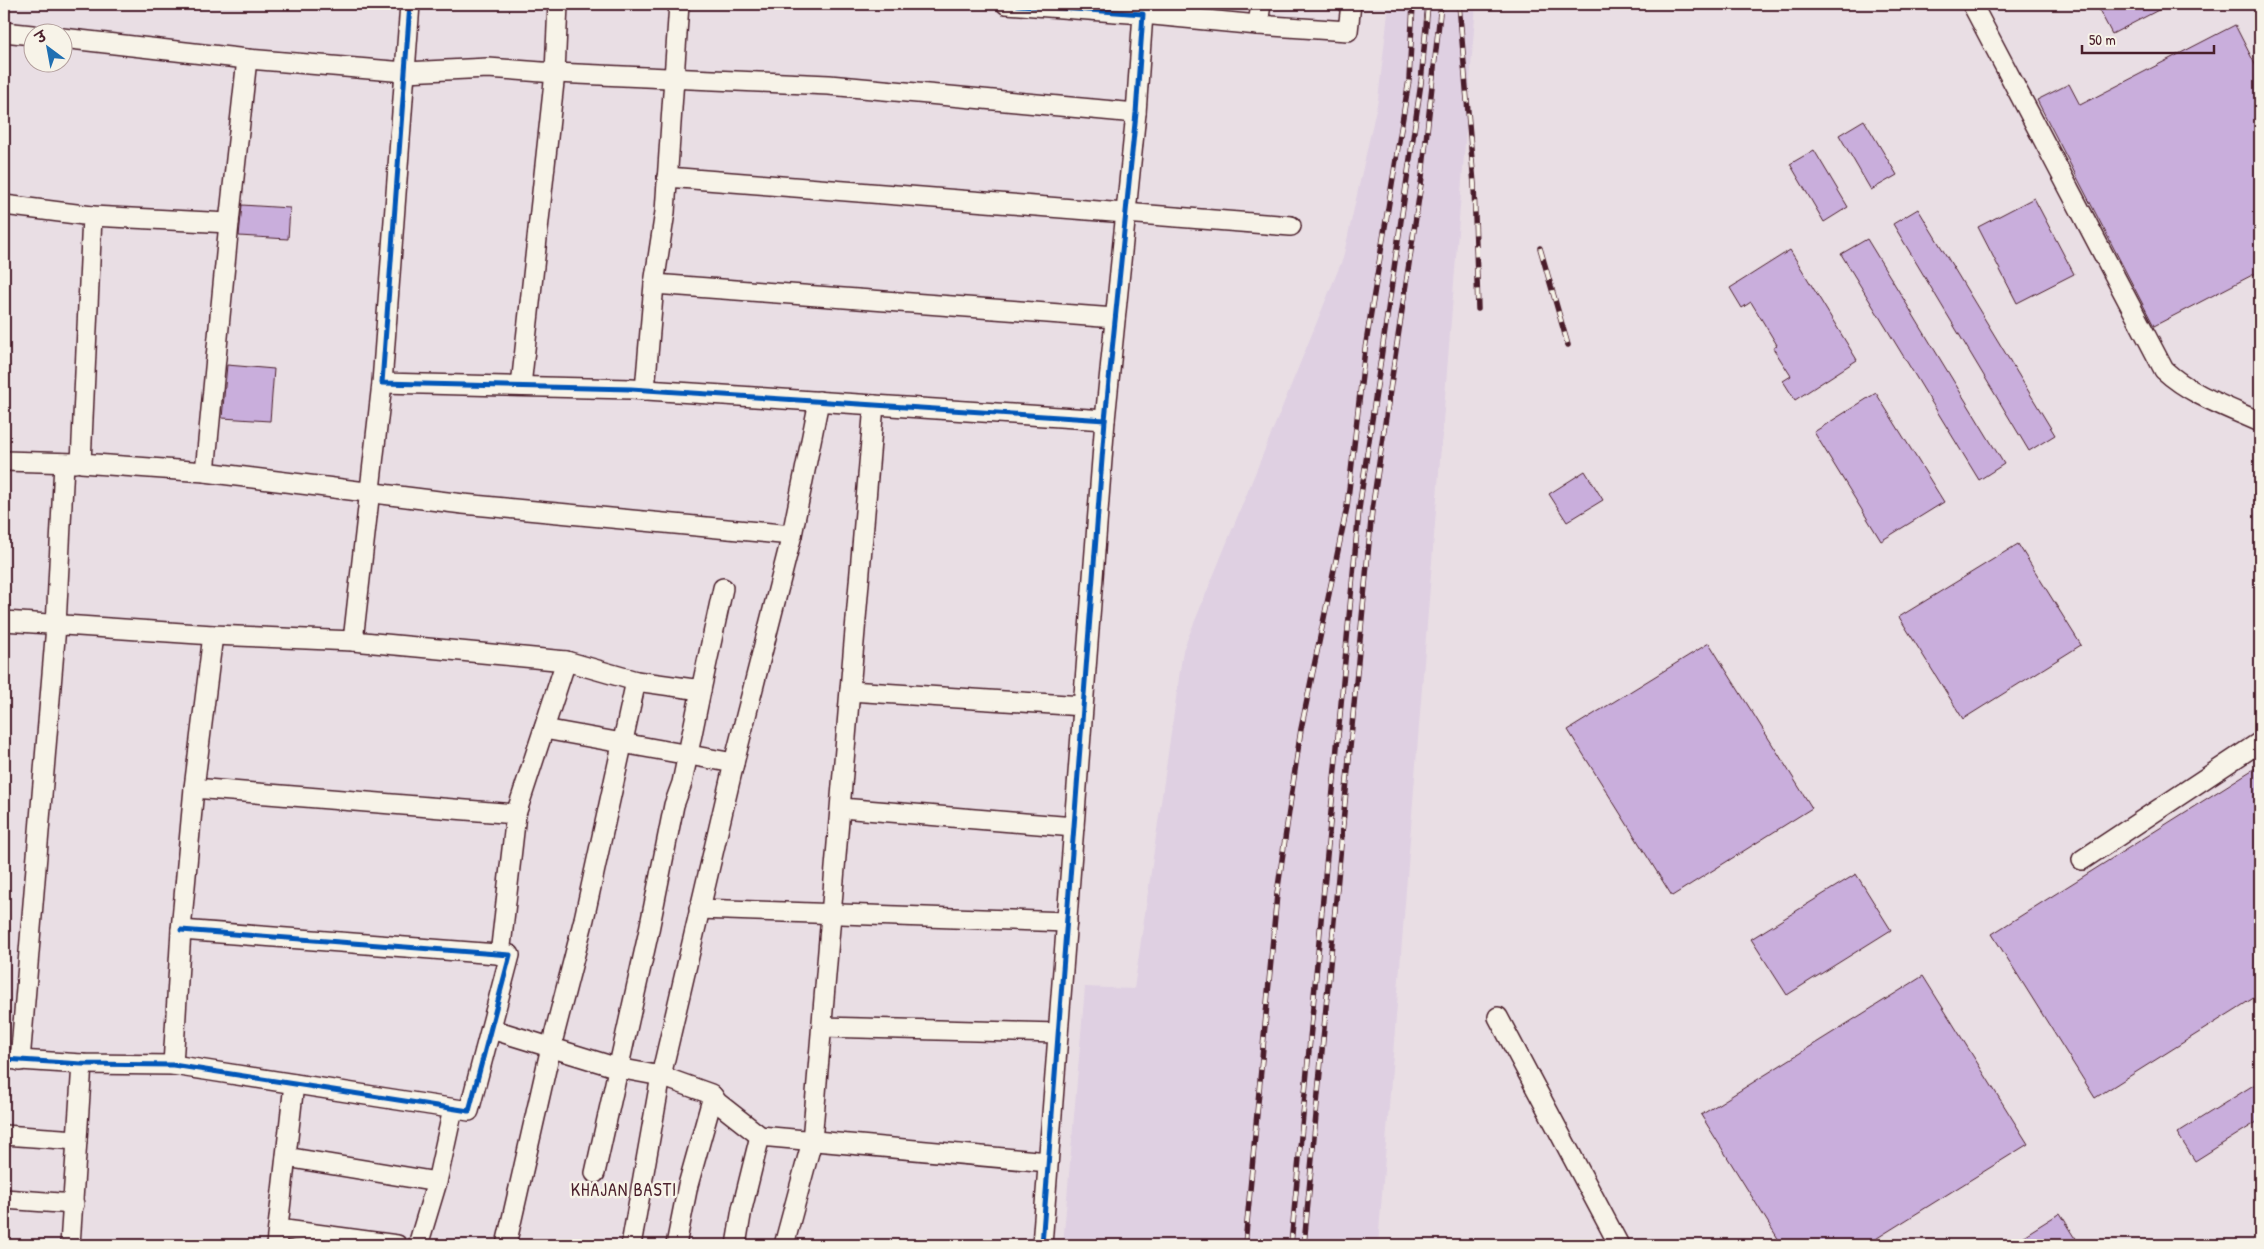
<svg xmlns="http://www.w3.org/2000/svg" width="2264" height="1249" viewBox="0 0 2264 1249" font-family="'Patrick Hand','Playpen Sans Deva',sans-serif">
<rect width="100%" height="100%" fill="#e9dee4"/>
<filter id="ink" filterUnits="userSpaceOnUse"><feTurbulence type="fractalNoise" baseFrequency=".02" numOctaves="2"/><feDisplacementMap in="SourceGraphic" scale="10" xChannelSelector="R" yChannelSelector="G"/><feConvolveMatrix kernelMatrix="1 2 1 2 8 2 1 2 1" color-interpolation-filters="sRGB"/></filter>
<g filter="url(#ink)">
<path fill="#dfd0e2" d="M 1389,4 L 1476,4 L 1378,1245 L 1063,1245 L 1085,987 L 1134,989 L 1183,650 L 1343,258 L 1378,100 Z"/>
<g fill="#c9aedc" stroke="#4a1f2b">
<path d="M 2096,4 L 2170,4 L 2112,34 Z"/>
<path d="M 2235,25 L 2260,74 L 2260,271 L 2154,326 L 2037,100 L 2069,84 L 2080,105 Z"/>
<path d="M 1864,120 L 1897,175 L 1871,190 L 1839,135 Z"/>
<path d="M 1814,150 L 1848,207 L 1824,222 L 1790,164 Z"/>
<path d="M 2034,198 L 2074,274 L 2017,303 L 1978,227 Z"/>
<path d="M 242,205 L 290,208 L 288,239 L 239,236 Z"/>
<path d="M 1918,209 L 2055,435 L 2029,451 L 1893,224 Z"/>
<path d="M 1867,239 L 2004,464 L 1979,480 L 1841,254 Z"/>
<path d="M 1790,250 L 1857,360 L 1795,400 L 1783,381 L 1791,376 L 1773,348 L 1777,345 L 1751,302 L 1742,308 L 1730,288 Z"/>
<path d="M 227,365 L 274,369 L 270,421 L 222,418 Z"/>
<path d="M 1876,393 L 1944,502 L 1881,541 L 1814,432 Z"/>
<path d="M 1585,471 L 1603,500 L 1567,522 L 1549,494 Z"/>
<path d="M 2018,544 L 2081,645 L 1963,719 L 1899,617 Z"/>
<path d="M 1709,643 L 1812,808 L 1672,896 L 1568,730 Z"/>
<path d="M 2260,765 L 2260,994 L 2095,1098 L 1992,934 Z"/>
<path d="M 1856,874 L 1891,930 L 1787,995 L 1751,939 Z"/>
<path d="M 1923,976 L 2028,1144 L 1866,1245 L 1782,1245 L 1701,1115 Z"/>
<path d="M 2260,1081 L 2260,1120 L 2195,1161 L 2177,1133 Z"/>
<path d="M 2060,1213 L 2080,1245 L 2009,1245 Z"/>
</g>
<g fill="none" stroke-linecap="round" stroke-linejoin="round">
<g stroke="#4a1f2b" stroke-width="22">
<g id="minor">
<path d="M 410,4 L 382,383 L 631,389 L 1105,420"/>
<path d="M 1006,4 L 1143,14 L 1136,113 L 1105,420 L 1042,1245"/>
<path d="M 1144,4 L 1143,14 L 1258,25 L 1261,4"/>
<path d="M 1972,4 L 2164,370 C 2191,395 2227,407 2260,422"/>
<path d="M 1258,25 L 1348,31 L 1351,4"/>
<path d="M 4,32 L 32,35"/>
<path d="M 62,38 L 247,59 L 405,72 L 488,68 L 555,73 L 829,85 L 1136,113"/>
<path d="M 667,177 L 1291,226"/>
<path d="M 4,205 L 92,216 L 81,463 L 205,472 L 463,504 L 792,535"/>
<path d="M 92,216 L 229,223"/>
<path d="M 654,284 L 1115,318"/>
<path d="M 521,386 L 555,73 L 558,4"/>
<path d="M 645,390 L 654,284 L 665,212 L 679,4"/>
<path d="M 4,461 L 75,463"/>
<path d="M 205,472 L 229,223 L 247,59"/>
<path d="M 4,621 L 213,635 L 353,641 L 382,383"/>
<path d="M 213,635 L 194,788 L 516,814 L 566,661 L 353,641"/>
<path d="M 566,661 L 636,681 L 701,690 L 723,588"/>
<path d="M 850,691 L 1083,706"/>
<path d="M 544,729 L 734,763"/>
<path d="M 841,808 L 1074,827"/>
<path d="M 2082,860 L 2260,742"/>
<path d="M 699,909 L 1067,922"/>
<path d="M 500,955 L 516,814"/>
<path d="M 1498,1017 L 1619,1245"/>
<path d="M 822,1027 L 1058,1033"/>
<path d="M 491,1029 L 618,1068 L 661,1076 L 711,1094 L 718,1103 L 760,1136 L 1048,1162"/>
<path d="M 4,1059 L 82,1064 L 173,1065 L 469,1111 L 510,955 L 181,930"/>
<path d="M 20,1061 L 56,626 L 64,463"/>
<path d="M 173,1065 L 181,930 L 194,788"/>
<path d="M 4,1135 L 77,1140"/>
<path d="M 286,1157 L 437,1182"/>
<path d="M 595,1173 L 648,935 L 674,805 L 682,783 L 701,690"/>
<path d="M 4,1199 L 74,1204"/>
<path d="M 278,1229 L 397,1245"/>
<path d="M 70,1245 L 82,1064"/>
<path d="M 276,1245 L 294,1084"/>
<path d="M 418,1245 L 437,1182 L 453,1109"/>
<path d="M 506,1245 L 551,1047 L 584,919 L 636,681"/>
<path d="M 631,1245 L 661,1076 L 734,763 L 792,535 L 819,401"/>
<path d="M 676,1245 L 688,1185 L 713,1096"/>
<path d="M 736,1245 L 742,1209 L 760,1136"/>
<path d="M 784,1245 L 812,1141 L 874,405"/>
</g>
</g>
<use href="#minor" stroke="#f7f3e8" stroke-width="19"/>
<g stroke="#4a1f2b" stroke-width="5.5">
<g id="rail">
<path d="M 1459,4 L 1474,184 L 1478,309"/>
<path d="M 1540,248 L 1568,345"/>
<path d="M 1245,1245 L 1277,894 L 1301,729 L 1347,507 L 1365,349 L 1409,80 L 1413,4"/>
<path d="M 1291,1245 L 1359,509 L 1421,83 L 1428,4"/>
<path d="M 1304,1245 L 1372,510 L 1422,177 L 1441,4"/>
</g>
</g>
<use href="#rail" stroke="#f7f3e8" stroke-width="4" stroke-dasharray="11" stroke-linecap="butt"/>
<g stroke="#f7f3e8" stroke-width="8">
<g id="cycleway">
<path d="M 410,4 L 382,383 L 631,389 L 1105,420"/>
<path d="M 1006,4 L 1143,14 L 1136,113 L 1105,420 L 1042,1245"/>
<path d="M 4,1059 L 82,1064 L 173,1065 L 469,1111 L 510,955 L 181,930"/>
</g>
</g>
<use href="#cycleway" stroke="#0057b8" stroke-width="5"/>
</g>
</g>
<g text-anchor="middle" stroke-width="5" stroke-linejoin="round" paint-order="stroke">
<g font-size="18" letter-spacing="1" fill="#4a1f2b" stroke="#f7f3e8">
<text x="624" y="1196">KHAJAN BASTI</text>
</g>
</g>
<rect width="2264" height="1249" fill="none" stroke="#f7f3e8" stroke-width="20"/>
<rect x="10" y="10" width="2244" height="1229" fill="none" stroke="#4a1f2b" stroke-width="2" filter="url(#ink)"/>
<g transform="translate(48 48) rotate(328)"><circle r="24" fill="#f7f3e8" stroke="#b29e9c"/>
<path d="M0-4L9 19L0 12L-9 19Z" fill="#1f6fb2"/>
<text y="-8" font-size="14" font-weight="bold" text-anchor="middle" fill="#4a1f2b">उ</text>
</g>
<path d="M2082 45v8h132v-8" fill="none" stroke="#4a1f2b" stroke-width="2.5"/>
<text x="2089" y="45" font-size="15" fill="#4a1f2b" stroke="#f7f3e8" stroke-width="4" paint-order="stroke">50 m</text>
</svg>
